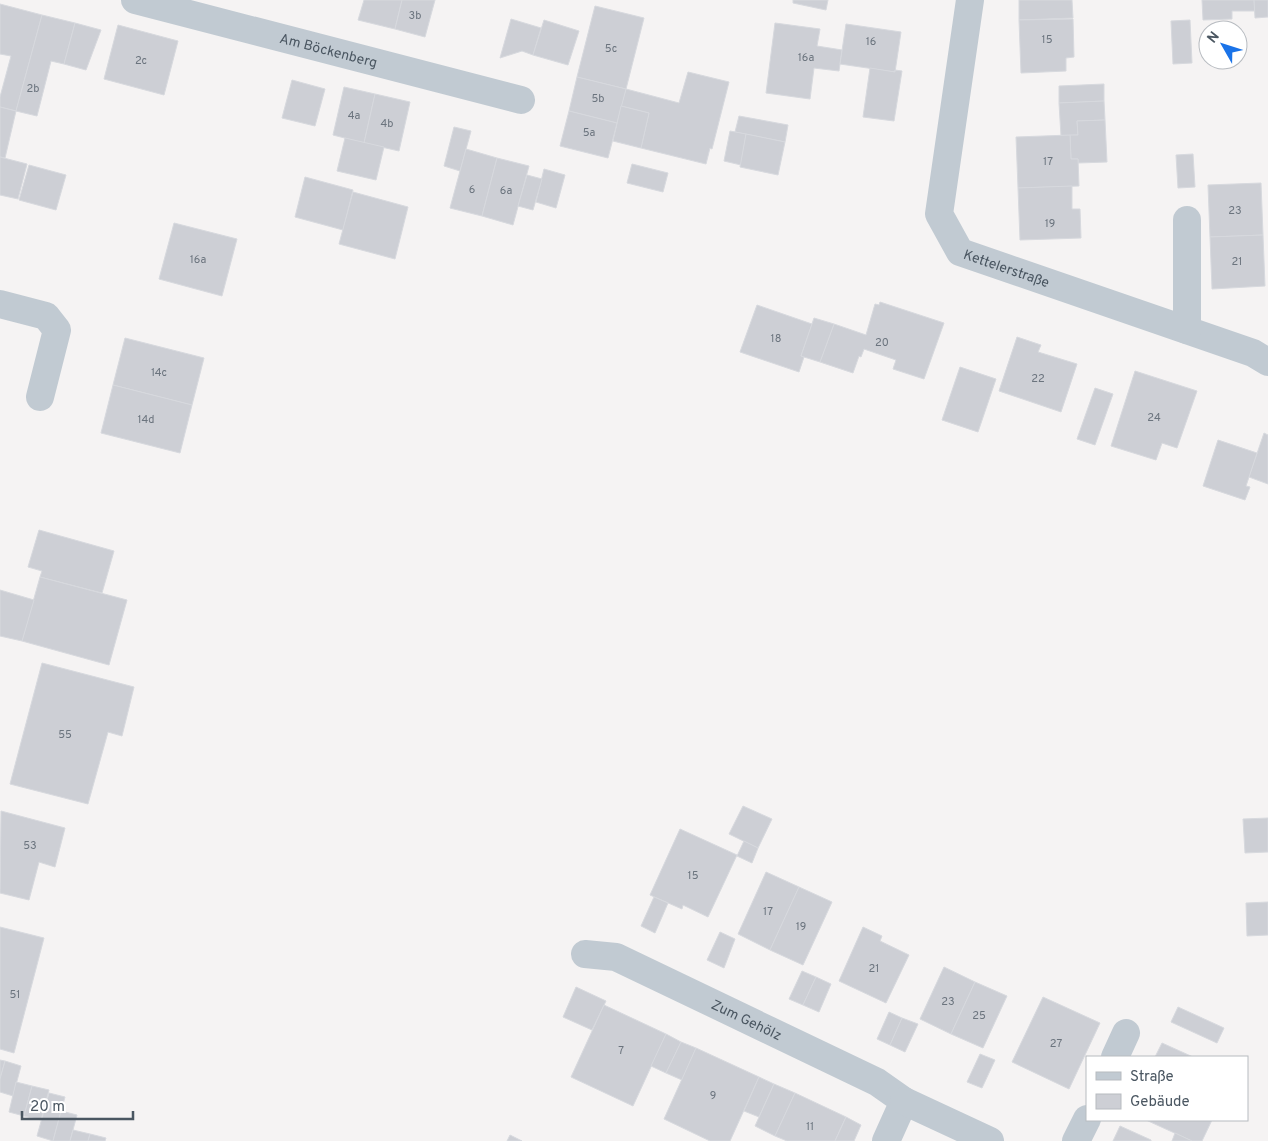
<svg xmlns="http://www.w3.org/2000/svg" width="1268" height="1141" viewBox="0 0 1268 1141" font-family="Overpass,sans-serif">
<rect width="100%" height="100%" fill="#f5f3f3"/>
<g fill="#cdcfd5" stroke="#d7d9de">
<path d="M 364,0 L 402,0 L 395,29 L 358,20 Z"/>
<path d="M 402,0 L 435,0 L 425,37 L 395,29 Z"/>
<path d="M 793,0 L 828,0 L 826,10 L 793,3 Z"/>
<path d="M 1019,0 L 1072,0 L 1073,18 L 1019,20 Z"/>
<path d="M 1202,0 L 1254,0 L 1255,11 L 1232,11 L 1232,19 L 1203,20 Z"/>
<path d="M 1254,0 L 1268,0 L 1268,17 L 1255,18 Z"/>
<path d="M 0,4 L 42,15 L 16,111 L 0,107 L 0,97 L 11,56 L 0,54 Z"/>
<path d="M 595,6 L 644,18 L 626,89 L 577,77 Z"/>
<path d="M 42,15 L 75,23 L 64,64 L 51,61 L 37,116 L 16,111 Z"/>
<path d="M 511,19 L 541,28 L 533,55 L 522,51 L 500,58 Z"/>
<path d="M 1073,19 L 1074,57 L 1066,58 L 1066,71 L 1021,73 L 1019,20 Z"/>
<path d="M 544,20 L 579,31 L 568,65 L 533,55 Z"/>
<path d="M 1190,20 L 1192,63 L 1173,64 L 1171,21 Z"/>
<path d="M 75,23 L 101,30 L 86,70 L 64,64 Z"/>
<path d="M 775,23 L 820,29 L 817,46 L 842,50 L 839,71 L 814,68 L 810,99 L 766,93 Z"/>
<path d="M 846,24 L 901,32 L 895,72 L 840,64 Z"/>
<path d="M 118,25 L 178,41 L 164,95 L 104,79 Z"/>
<path d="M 870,68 L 895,72 L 895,70 L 902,71 L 894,121 L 863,117 Z"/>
<path d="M 688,72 L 729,82 L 712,149 L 710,148 L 706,164 L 641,148 L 649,113 L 621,106 L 626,89 L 679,103 Z"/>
<path d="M 577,77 L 626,89 L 617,123 L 569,111 Z"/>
<path d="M 292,80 L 325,89 L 315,126 L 282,118 Z"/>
<path d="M 1104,84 L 1104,101 L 1059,103 L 1059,86 Z"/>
<path d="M 344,87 L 375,94 L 364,143 L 333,135 Z"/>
<path d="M 375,94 L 410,102 L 399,151 L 364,143 Z"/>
<path d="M 1104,101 L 1105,120 L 1077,121 L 1078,135 L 1061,136 L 1059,103 Z"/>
<path d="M 621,106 L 649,113 L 641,148 L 613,141 Z"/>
<path d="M 0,107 L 16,111 L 5,158 L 0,157 Z"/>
<path d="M 569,111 L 617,123 L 608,158 L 560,146 Z"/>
<path d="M 739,116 L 788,125 L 785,142 L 735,132 Z"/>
<path d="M 1105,120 L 1107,162 L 1078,163 L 1078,159 L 1071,159 L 1070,135 L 1078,135 L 1077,121 Z"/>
<path d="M 454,127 L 471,131 L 460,171 L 444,166 Z"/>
<path d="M 730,131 L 746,134 L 741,165 L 724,161 Z"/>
<path d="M 746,134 L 785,142 L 778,175 L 740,167 Z"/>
<path d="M 1070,135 L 1071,159 L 1078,159 L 1079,186 L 1018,188 L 1016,137 Z"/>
<path d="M 345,138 L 384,147 L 376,180 L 337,171 Z"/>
<path d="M 466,149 L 497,158 L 482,216 L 450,208 Z"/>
<path d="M 1193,154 L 1195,187 L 1178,188 L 1176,155 Z"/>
<path d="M 0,157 L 27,164 L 18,199 L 0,195 Z"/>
<path d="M 497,158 L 529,166 L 513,225 L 482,216 Z"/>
<path d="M 632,164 L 668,173 L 663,192 L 627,183 Z"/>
<path d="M 29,165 L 66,175 L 56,210 L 19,200 Z"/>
<path d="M 544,169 L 565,175 L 556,208 L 536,202 Z"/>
<path d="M 527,175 L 542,179 L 533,210 L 518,206 Z"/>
<path d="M 305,177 L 353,190 L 343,230 L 295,217 Z"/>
<path d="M 1261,183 L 1263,235 L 1210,237 L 1208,185 Z"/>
<path d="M 1072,186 L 1072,209 L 1080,209 L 1081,238 L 1020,240 L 1018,188 Z"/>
<path d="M 353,192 L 408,207 L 395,259 L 339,244 Z"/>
<path d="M 174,223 L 237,239 L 222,296 L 159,279 Z"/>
<path d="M 1263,235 L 1265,286 L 1212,289 L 1210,237 Z"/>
<path d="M 880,302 L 944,323 L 924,379 L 893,369 L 896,360 L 864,349 L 861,357 L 859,356 L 853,373 L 820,362 L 834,324 L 866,335 L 875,304 L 879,305 Z"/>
<path d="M 757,305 L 812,324 L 801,356 L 804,357 L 799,372 L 740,352 Z"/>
<path d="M 814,318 L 834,324 L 820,362 L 801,356 Z"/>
<path d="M 1017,337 L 1041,345 L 1038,352 L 1077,364 L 1061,412 L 999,391 Z"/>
<path d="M 125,338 L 204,358 L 192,405 L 113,385 Z"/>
<path d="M 960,367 L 996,379 L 978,432 L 942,420 Z"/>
<path d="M 1135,371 L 1197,391 L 1177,448 L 1162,443 L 1156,460 L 1111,446 Z"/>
<path d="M 113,385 L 192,405 L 180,453 L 101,433 Z"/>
<path d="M 1095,388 L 1113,394 L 1095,445 L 1077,439 Z"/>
<path d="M 1264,433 L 1268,435 L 1268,484 L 1249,477 Z"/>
<path d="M 1218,440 L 1257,453 L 1246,486 L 1250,487 L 1245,500 L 1203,486 Z"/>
<path d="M 39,530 L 114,551 L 102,593 L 40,577 L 42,571 L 28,567 Z"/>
<path d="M 40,577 L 127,600 L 109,665 L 22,641 Z"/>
<path d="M 0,590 L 34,600 L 22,641 L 0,636 Z"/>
<path d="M 42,663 L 134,687 L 122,736 L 108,732 L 88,804 L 10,784 Z"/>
<path d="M 743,806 L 772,819 L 758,848 L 729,834 Z"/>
<path d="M 1,811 L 65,828 L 55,867 L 39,862 L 29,900 L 0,893 Z"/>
<path d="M 1268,818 L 1268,852 L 1245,853 L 1243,819 Z"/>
<path d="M 680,829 L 737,855 L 708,917 L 683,905 L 682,909 L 650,895 Z"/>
<path d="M 744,841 L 758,848 L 752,863 L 737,856 Z"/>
<path d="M 766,872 L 799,887 L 770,950 L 738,934 Z"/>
<path d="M 799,887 L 832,902 L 803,965 L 770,950 Z"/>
<path d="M 654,897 L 668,903 L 655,933 L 641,926 Z"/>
<path d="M 1268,902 L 1268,935 L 1247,936 L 1246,903 Z"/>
<path d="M 0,927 L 44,938 L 14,1053 L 0,1049 Z"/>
<path d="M 863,927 L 882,936 L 880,941 L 909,955 L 886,1003 L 839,981 Z"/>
<path d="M 720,932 L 735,939 L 724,968 L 707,960 Z"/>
<path d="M 944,967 L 975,982 L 951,1034 L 920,1019 Z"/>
<path d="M 802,971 L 816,977 L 803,1005 L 789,999 Z"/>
<path d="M 816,977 L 831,984 L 819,1012 L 803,1005 Z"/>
<path d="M 975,982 L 1007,996 L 983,1048 L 951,1034 Z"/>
<path d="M 576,987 L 606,1001 L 592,1030 L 563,1017 Z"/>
<path d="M 1043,997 L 1100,1023 L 1069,1089 L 1012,1062 Z"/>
<path d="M 604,1005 L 666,1034 L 633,1106 L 571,1077 Z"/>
<path d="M 1178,1007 L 1224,1028 L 1217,1043 L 1171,1022 Z"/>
<path d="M 889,1012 L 902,1018 L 890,1045 L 877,1039 Z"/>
<path d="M 902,1018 L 918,1024 L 905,1052 L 890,1045 Z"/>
<path d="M 666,1034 L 681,1042 L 666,1073 L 651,1066 Z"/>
<path d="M 681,1042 L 696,1048 L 682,1080 L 666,1073 Z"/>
<path d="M 1162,1043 L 1193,1057 L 1155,1057 Z"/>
<path d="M 696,1048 L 759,1077 L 730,1141 L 710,1141 L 664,1119 Z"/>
<path d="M 980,1054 L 995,1060 L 982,1088 L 967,1082 Z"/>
<path d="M 0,1060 L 5,1061 L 0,1079 Z"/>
<path d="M 5,1061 L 21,1066 L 13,1096 L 0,1092 L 0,1079 Z"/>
<path d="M 759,1077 L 774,1084 L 759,1117 L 744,1111 Z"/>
<path d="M 16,1082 L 32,1086 L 24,1116 L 9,1112 Z"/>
<path d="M 774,1084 L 795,1093 L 775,1136 L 755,1126 Z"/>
<path d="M 32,1086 L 49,1090 L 41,1120 L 24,1116 Z"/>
<path d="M 49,1093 L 65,1097 L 53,1141 L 37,1136 Z"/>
<path d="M 795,1093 L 846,1117 L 835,1141 L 787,1141 L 775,1136 Z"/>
<path d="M 61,1111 L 77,1115 L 70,1141 L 53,1141 Z"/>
<path d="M 846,1117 L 861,1125 L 854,1141 L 835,1141 Z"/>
<path d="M 1146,1120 L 1212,1120 L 1202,1141 L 1192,1141 Z"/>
<path d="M 1120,1126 L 1151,1140 L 1151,1141 L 1113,1141 Z"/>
<path d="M 73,1130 L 90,1134 L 88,1141 L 70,1141 Z"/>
<path d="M 1175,1133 L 1192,1141 L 1172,1141 Z"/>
<path d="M 90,1134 L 106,1138 L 105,1141 L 88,1141 Z"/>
<path d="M 510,1135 L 522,1141 L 507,1141 Z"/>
</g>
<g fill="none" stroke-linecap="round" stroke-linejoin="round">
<g stroke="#c1cad2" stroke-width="28">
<path id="s1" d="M 135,0 L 521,100"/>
<path id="s2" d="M 970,0 L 939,214 L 960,252 L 1253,353 L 1268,362"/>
<path d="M 1187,220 L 1187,330"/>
<path d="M 0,304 L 46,316 L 57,330 L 40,397"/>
<path id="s3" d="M 585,954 L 616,957 L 877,1082 L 904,1101 L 886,1141"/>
<path d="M 1115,1057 L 1126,1033"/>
<path d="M 904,1101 L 990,1141"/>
<path d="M 1076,1141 L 1087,1119"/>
</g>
</g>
<g text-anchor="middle" stroke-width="4.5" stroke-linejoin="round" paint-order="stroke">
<g font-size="11" fill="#6b747e">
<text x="415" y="19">3b</text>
<text x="1047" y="43">15</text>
<text x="871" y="45">16</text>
<text x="611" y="52">5c</text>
<text x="806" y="61">16a</text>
<text x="141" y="64">2c</text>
<text x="33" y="92">2b</text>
<text x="598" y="102">5b</text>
<text x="354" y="119">4a</text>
<text x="387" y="127">4b</text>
<text x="589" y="136">5a</text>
<text x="1048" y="165">17</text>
<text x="472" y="193">6</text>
<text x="506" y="194">6a</text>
<text x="1235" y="214">23</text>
<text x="1050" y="227">19</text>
<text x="198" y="263">16a</text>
<text x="1237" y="265">21</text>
<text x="776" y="342">18</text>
<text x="882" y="346">20</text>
<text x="159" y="376">14c</text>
<text x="1038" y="382">22</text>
<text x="1154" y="421">24</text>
<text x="146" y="423">14d</text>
<text x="65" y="738">55</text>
<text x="30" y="849">53</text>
<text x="693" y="879">15</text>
<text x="768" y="915">17</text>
<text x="801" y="930">19</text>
<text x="874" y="972">21</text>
<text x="15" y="998">51</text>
<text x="948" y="1005">23</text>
<text x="979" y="1019">25</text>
<text x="1056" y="1047">27</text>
<text x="621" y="1054">7</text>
<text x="713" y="1099">9</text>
<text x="810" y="1130">11</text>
</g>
<g font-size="14" fill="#4a5661" stroke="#fff">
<text dy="5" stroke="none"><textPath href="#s1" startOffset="200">Am Böckenberg</textPath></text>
<text dy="5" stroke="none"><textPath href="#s2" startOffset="309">Kettelerstraße</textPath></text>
<text dy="5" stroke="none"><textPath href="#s3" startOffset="176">Zum Gehölz</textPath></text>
</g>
</g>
<rect x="1086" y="1056" width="162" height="65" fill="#ffffff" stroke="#b7bbc0"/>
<rect x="1096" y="1072" width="25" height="8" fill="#c1cad2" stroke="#b7bbc0"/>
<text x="1130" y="1081" font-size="15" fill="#4a5661">Straße</text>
<rect x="1096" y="1094" width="25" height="15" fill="#cdcfd5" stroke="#b7bbc0"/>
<text x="1130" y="1106" font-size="15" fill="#4a5661">Gebäude</text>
<g transform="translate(1223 45) rotate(309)"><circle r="24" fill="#ffffff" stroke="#b7bbc0"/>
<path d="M0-4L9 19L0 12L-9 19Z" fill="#1a73e8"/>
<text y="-8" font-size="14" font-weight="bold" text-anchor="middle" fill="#4a5661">N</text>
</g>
<path d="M22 1111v8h111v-8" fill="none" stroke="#4a5661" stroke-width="2.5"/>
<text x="30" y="1111" font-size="15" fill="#4a5661" stroke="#ffffff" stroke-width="4" paint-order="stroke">20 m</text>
</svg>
